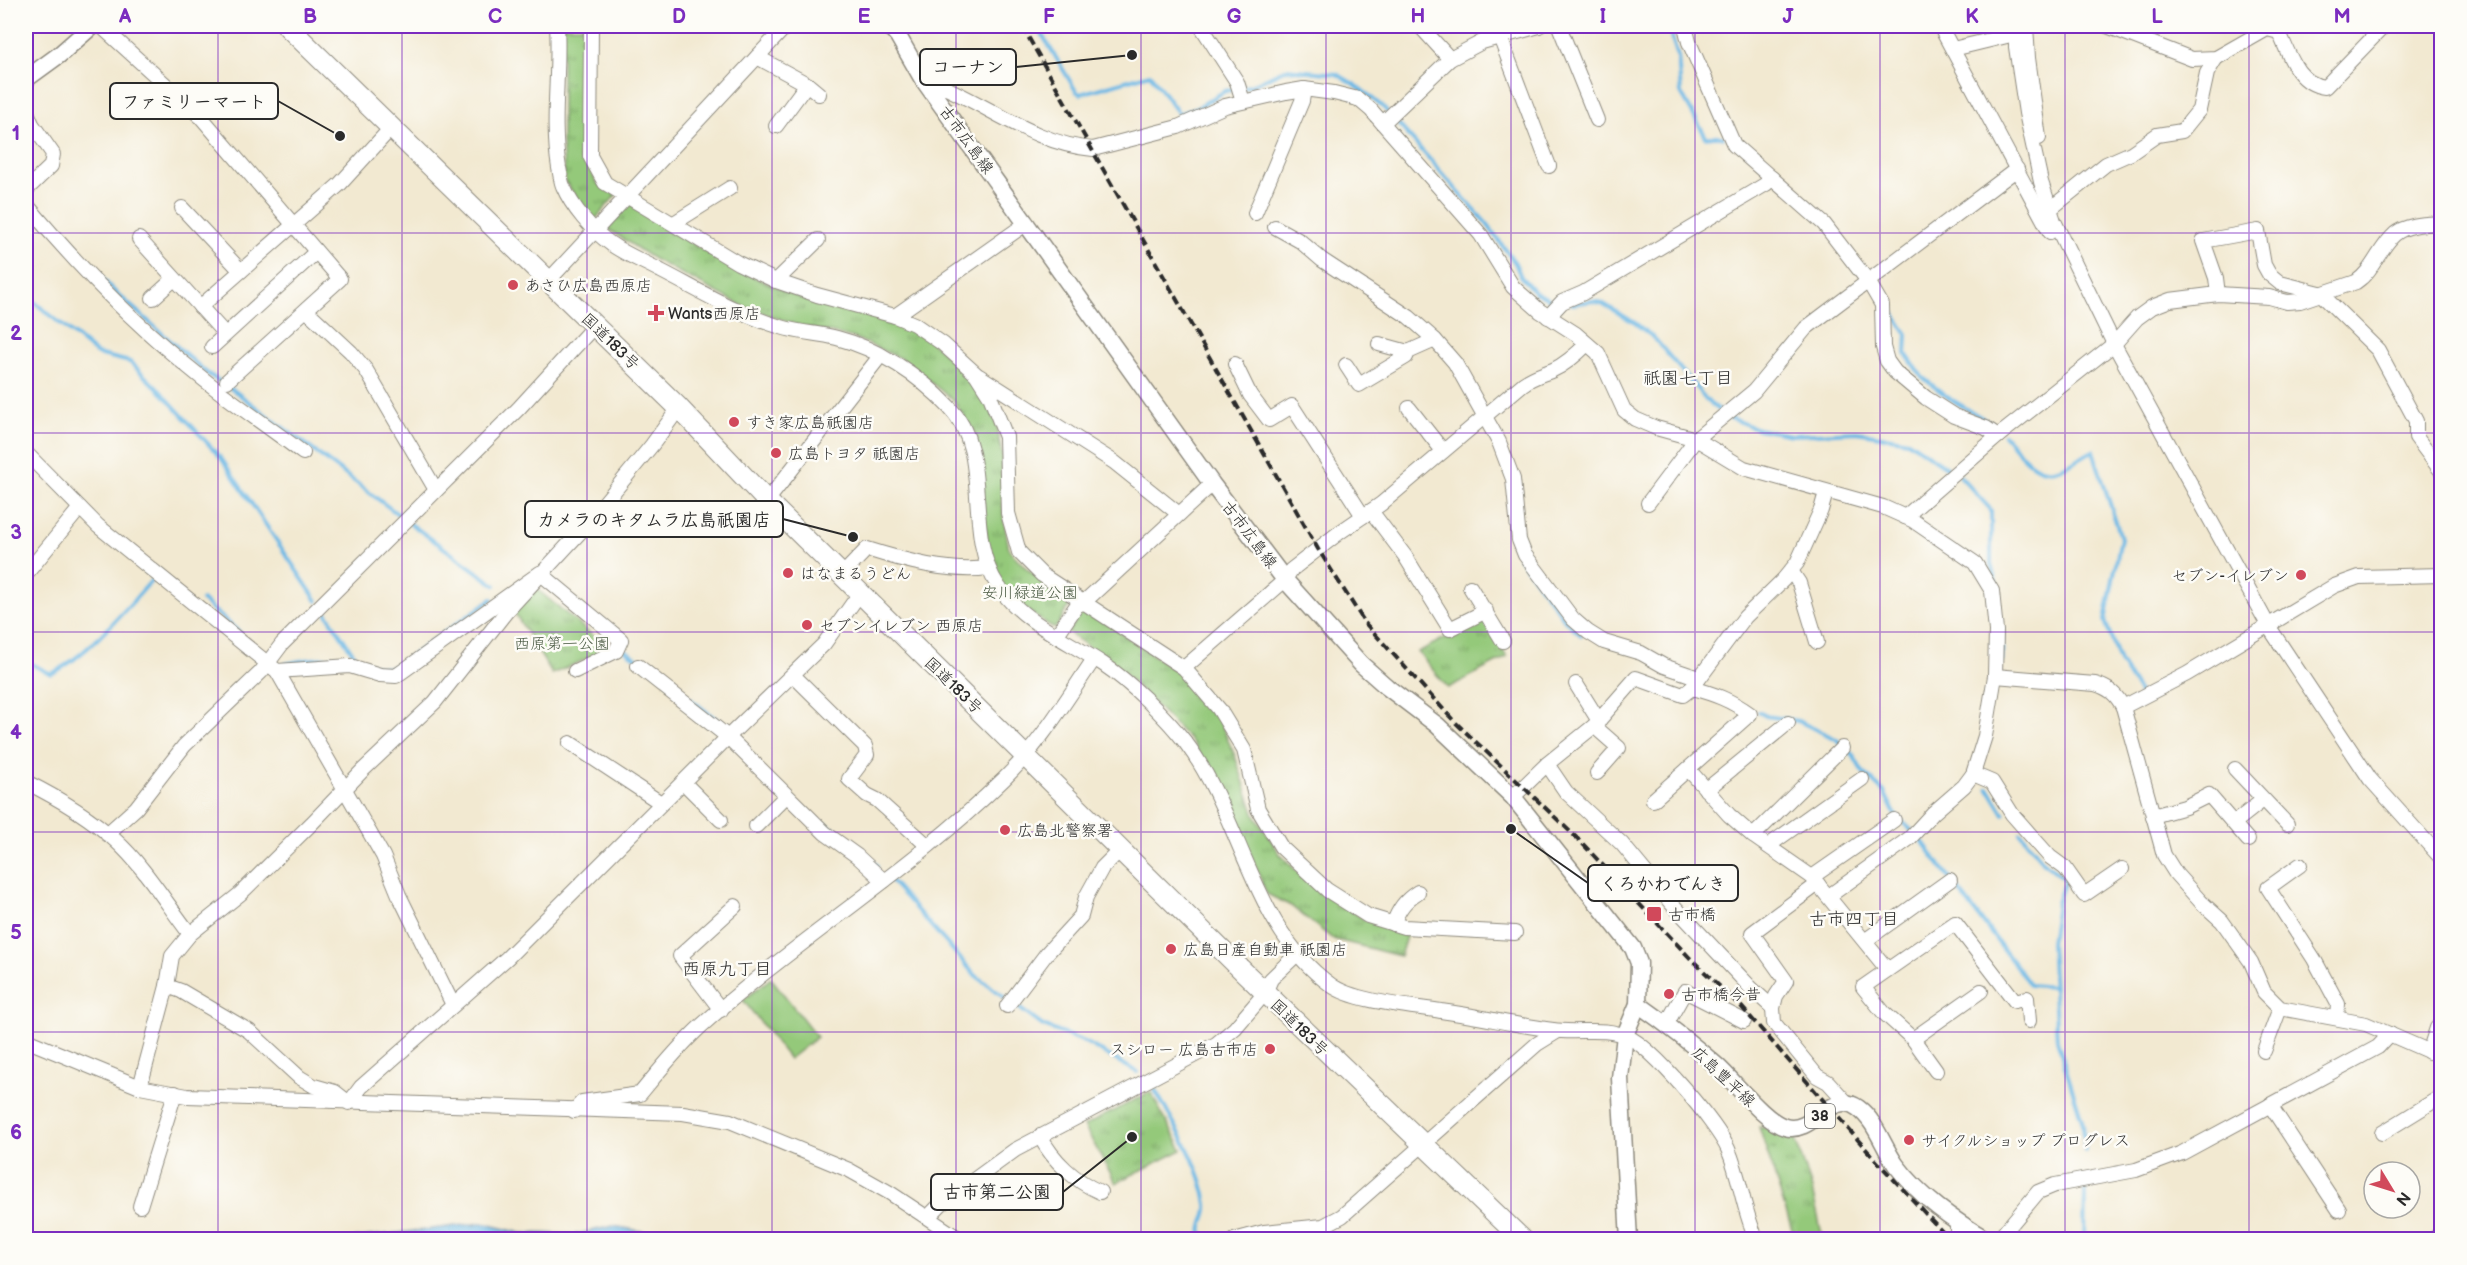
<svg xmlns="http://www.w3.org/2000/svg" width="2467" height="1265" viewBox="0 0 2467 1265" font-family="'Balsamiq Sans','Klee One',sans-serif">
<defs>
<pattern id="grass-tufts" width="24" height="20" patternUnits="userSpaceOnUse" patternTransform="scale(1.5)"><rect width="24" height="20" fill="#94c97a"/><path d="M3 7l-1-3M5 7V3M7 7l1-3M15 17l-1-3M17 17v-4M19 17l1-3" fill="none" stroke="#79a364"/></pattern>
<pattern id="water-waves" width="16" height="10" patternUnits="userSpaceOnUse" patternTransform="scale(1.5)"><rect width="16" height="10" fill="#6bb8e5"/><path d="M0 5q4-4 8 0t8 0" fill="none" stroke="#5896ba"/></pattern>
</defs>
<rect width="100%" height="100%" fill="#fdfcf7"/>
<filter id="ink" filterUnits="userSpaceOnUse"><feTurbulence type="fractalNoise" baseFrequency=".0167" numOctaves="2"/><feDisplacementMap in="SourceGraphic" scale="12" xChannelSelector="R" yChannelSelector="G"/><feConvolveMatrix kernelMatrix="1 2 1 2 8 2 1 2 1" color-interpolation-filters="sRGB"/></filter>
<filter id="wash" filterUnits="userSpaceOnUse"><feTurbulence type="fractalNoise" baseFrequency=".008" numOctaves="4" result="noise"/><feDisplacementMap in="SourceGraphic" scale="24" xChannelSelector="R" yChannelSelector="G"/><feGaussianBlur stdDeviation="1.35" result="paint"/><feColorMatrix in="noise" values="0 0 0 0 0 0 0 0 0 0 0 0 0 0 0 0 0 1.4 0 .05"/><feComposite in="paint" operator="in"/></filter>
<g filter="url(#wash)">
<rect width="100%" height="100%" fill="#f2e9d1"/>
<g fill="url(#grass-tufts)" stroke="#607a52" stroke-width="1.5">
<path d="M 562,26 L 584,26 L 585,157 L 596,182 L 616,195 L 593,222 L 565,181 L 562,142 Z"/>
<path d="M 628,202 L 701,249 L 747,274 L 803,299 L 893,320 L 927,338 L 973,380 L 996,421 L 1002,456 L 1003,515 L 1009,550 L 1027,569 L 1072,601 L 1055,629 L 1017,604 L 998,579 L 988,550 L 976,435 L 954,401 L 902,359 L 855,338 L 797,325 L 741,305 L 652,258 L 608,229 Z"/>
<path d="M 533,586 L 609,649 L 552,674 L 513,610 Z"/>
<path d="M 1085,608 L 1183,676 L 1217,715 L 1235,756 L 1255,816 L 1280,854 L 1309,884 L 1365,920 L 1408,930 L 1400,956 L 1333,939 L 1291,906 L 1267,894 L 1239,827 L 1193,743 L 1122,671 L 1068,632 Z"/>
<path d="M 1485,617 L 1507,657 L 1448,688 L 1418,652 Z"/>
<path d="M 1150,1092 L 1182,1150 L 1116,1183 L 1084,1126 Z"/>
<path d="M 1759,1127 L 1793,1134 L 1811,1185 L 1823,1239 L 1795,1239 Z"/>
</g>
<path fill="#94c97a" stroke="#607a52" stroke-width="1.5" d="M 771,978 L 817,1037 L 789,1059 L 743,1000 Z"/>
<path fill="url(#water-waves)" stroke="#4b7288" stroke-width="1.5" d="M 482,1223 L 521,1233 L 577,1234 L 613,1226 L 687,1239 L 346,1239 Z"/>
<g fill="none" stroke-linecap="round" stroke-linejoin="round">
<g stroke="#6bb8e5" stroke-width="4">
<path d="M 1037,26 L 1076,91 L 1080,94 L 1150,74 L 1179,114 L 1198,107 L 1225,91 L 1250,86 L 1286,69 L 1337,74 L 1357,86 L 1384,108 L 1487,224 L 1515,263 L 1521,277 L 1535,292 L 1556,303"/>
<path d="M 1668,26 L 1678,57 L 1681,93 L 1706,137 L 1723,137"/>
<path d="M 66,240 L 114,291 L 208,374 L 236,392 L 403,518"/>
<path d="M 26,295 L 97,354 L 130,362 L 160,391 L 221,458 L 317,601"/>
<path d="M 1886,303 L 1907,334 L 1906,354 L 1922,377 L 1949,398 L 1992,424"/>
<path d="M 1572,304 L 1592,301 L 1602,303 L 1635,323 L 1654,338 L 1710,404 L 1732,419 L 1758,429 L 1792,435 L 1857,432 L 1908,441 L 1952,471"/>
<path d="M 2004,435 C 2018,450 2034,477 2058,469 C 2069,466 2082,456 2093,451 L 2121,538 L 2105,621 L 2120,662 L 2141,696"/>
<path d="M 1960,476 L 1991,510 L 1991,564 L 1997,588"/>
<path d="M 408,522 L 495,585"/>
<path d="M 1519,557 L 1565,620 L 1581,635"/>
<path d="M 202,600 L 240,633"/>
<path d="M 323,608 L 354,655 L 354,659"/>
<path d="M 621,647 L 642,662"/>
<path d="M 2002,660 L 2002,629"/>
<path d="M 26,661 L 51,674 C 87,656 125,610 152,580"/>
<path d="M 286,664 C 307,659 329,656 351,659 C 367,661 380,671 396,667 L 492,599"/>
<path d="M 667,681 L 725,726"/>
<path d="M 1759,712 L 1766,716 L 1798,721 L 1836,739 L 1853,755 L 1862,771 L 1884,792 L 1896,816 L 1911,830"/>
<path d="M 1988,788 L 2004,814"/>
<path d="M 825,824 L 859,848 L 877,866"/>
<path d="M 2020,833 L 2044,862 L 2065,880 L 2057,903 L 2051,943 L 2057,1040 L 2083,1124 L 2085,1151"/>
<path d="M 1919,837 L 2030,985 L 2054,987"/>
<path d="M 890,880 L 975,975 L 1043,1026 L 1085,1042 L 1137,1072"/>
<path d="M 1155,1090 C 1175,1126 1200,1162 1207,1204 C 1209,1217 1197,1226 1203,1240"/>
<path d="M 2084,1240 L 2085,1190"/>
</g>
</g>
</g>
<g filter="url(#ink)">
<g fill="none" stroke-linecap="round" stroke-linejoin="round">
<g stroke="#8e8a7e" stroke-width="16">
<g id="minor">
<path d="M 101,26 L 201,117 L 340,279 L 227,381"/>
<path d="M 557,26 C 560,73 551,120 559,168 C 560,172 561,182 563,186 C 572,207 592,231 611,244 C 626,255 645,262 661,271 C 700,291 739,315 781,327 C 799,333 819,333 837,338 C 879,349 919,375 949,407 C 994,454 962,532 998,586 C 1023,623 1067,640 1103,664 C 1130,682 1166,717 1186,743 C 1242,817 1252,929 1331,985 C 1354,1002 1411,1006 1441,1011 C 1478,1016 1515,1025 1553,1030 C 1578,1034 1604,1026 1628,1037 C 1653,1048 1717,1124 1728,1149 C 1741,1179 1743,1211 1757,1240"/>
<path d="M 591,26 L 590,156 L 605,183 L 738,263 L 776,281 L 817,295 L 895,316 L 914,324 L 943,344 L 976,374 L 990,396 L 1006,437 L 1008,513 L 1019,552 L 1042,575 L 1184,668 L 1219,709 L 1244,750 L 1258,809 L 1281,847 L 1327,890 L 1368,916 L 1404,927 L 1515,933"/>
<path d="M 1201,26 L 1237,82 L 1243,101"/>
<path d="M 1420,26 L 1450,59"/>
<path d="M 1559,26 L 1597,120"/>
<path d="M 1685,26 L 1689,42 L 1734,145 L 1824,224 L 1868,281 L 1882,305 L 1883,347 L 1887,361 L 1895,372 L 1926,398 L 1954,416 L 1986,428 L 1998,436"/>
<path d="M 1940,26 L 2050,232"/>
<path d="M 2016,26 L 2016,47 L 2026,113 L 2041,182 L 2054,221 L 2114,344 L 2269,627 L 2370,779 L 2442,859"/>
<path d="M 2026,26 L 2028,58 L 2039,138"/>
<path d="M 2107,26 L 2192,59 L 2216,58 L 2267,29 L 2279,32 C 2289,54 2297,84 2325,87 L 2384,26"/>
<path d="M 1500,37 L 1549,166"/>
<path d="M 1953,49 L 2015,34"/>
<path d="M 757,57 L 807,84 L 819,94"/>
<path d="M 922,78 C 980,98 1031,144 1093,149 L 1178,127 L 1225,106 L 1286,92 L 1304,89 L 1334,93 L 1358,99 L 1371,110 L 1481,235 L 1513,287 L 1540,311 L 1576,334 L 1598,353 L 1624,410 L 1635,419 L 1656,428 L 1696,439 L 1744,468 L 1883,507 L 1912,520 L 1975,563 L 1992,591 L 1996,631 L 1995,676 L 1985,736 L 1973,774 L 1964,786 L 1933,813 L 1910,838 L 1829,896"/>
<path d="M 26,110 L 32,124 L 53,154 L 51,166 L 26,190"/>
<path d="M 1383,123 L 1450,59 L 1482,42 L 1539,26"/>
<path d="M 776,126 L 807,84"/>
<path d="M 26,204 C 78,266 134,324 197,374 C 231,402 268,426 303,453"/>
<path d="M 182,208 L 241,271"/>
<path d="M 1255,213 L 1302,101 L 1304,89"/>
<path d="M 2044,214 L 2106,164 L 2131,153 L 2157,135 L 2182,131 L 2199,110 L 2207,73 L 2216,58"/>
<path d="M 674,223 L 730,188"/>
<path d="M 1275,227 L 1300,241 L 1322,260 L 1409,317 L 1435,340 L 1455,363 L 1499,442 L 1513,479 L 1519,540 L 1525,555 L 1573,619 L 1588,632 L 1604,642 L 1641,653 L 1664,666 L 1699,678"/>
<path d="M 139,239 L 225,334"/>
<path d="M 549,280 L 786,26"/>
<path d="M 776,281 L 818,240"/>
<path d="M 2218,294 L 2216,278 L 2203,241 L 2258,231 L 2264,265 L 2269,274 L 2280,283 L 2320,293 L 2378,350 L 2416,421 L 2416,437 L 2442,472"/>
<path d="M 153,298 L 174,279"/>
<path d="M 200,307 L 340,184 L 392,127"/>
<path d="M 306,310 L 351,352 L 366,370 L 436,490"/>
<path d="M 895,316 L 1027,223"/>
<path d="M 1548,317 L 1562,302 L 1583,293 L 1766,184 L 1772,178"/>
<path d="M 1379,344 L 1408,352"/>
<path d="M 212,347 L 316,252"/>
<path d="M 1235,364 L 1250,395 L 1269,420 L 1292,406 L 1363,516"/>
<path d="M 1346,365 L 1359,385 L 1406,357 L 1408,352 L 1435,340"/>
<path d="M 979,376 L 1114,462 L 1179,514"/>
<path d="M 1409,408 L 1443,451"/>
<path d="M 26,453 L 98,526 L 277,671 L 383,856 L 399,895 L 453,1005"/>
<path d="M 767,501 L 881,355"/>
<path d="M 1648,503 L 1696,439 L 1754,391 L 1806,328 L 2017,169"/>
<path d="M 1371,511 L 1405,556 L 1450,629 L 1486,611"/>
<path d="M 1905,517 L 1998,436 L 2114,344 L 2137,318 L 2152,307 L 2170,300 L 2218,294 L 2269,297 L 2287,302 L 2300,301 L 2356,282 C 2374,270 2379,248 2395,234 C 2407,224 2427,224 2442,223"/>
<path d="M 1791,571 L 1799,583 L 1817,642"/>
<path d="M 26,574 L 80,508"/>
<path d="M 842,575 L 867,549 C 905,561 949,573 988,568"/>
<path d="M 1470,587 L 1503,641"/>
<path d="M 1056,636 L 1077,605 L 1083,603 L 1212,484"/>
<path d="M 638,666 L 728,737 L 825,833 L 857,856 L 884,881"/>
<path d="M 1184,668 L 1285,580 L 1291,570 L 1340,532 L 1381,504 L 1523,384 C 1534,376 1541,375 1553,370 C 1566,364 1577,354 1587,344"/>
<path d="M 277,671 L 350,666 L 380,675 L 396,676 L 540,573 L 621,640 L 616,651 L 575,671"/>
<path d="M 793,675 L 865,746 L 867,755 L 849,779 L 867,795 L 877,800 L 928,846"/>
<path d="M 1995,676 L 2095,684 C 2109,688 2116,694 2123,707 L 2164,855 L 2176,874 L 2201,902 L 2222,921 L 2251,962 L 2264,992 L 2280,1008 L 2366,1024 L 2442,1057"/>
<path d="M 1576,684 L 1599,721"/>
<path d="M 2123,707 L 2187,674 L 2334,586 L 2359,577 L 2442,575"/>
<path d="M 1594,726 L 1619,748 L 1597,773"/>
<path d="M 570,743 L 661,803"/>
<path d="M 1547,764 L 1566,792 L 1622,844 L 1671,903 L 1752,989 L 1773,1008"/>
<path d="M 1688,769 L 1729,815 L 1753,836 L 1812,877 L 1887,969"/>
<path d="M 2235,769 L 2287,824"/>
<path d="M 1973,774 L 1992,782 L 2012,814 L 2050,857 L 2065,868 L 2084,895 L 2122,869"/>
<path d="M 26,782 C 56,797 89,816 115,840 C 144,866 166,903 190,934"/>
<path d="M 683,782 L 721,820"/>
<path d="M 1706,790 L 1788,723"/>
<path d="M 1513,797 L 1547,764 L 1594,726 L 1636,678 L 1683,695 L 1692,688"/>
<path d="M 1653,800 L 1750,714 C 1731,700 1714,694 1692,688 L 1745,617 L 1783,580 L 1797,563 L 1821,510 L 1826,492"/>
<path d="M 2153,816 L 2185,807 L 2209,795 L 2248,840"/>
<path d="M 2234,823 L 2263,800"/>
<path d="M 756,826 L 786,796"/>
<path d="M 107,834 L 136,808 L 184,746 L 261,672 L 282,644 L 519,408 L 595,325"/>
<path d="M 1753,836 L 1842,748"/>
<path d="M 1768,846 L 1862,779"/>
<path d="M 2300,865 L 2268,888 L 2314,959 L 2338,1004 L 2337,1018"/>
<path d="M 1812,877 L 1894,820"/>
<path d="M 1818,884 L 1752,933 L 1786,981 L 1776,996 L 1773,1008 L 1774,1023 L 1817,1076 L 1828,1082 L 1847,1103"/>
<path d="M 1393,924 C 1399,909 1404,901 1418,892"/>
<path d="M 1866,940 L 1950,880"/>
<path d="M 167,986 L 181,991 L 249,1031 L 299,1077 L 314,1086 L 335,1092 L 349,1103 L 361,1087 L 507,958 L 735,730 L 824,644 L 860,593"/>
<path d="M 1007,1006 L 1047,953 L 1081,916 L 1086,897 L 1102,868 L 1120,850"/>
<path d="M 721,1010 L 680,956 L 735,906"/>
<path d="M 1666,1025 L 1685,991 L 1744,1021"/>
<path d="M 1913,1039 L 1981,991"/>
<path d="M 26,1040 L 140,1087 L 187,1096 L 683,1113 L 730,1121 L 849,1170 L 890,1193 L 961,1240"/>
<path d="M 2264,1051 L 2280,1008"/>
<path d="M 2429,1052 L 2437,1028 L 2442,1022"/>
<path d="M 1936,1071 L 1913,1039 L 1884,1013 L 1863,987 L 1955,923 L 2015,1001 L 2027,998 L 2029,1021"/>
<path d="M 140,1087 L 167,986 L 172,956 L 190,934 L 240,894 L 312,823 L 362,771 L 435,702 L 506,612 L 582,530 L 652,445 L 679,408"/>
<path d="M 2270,1105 L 2339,1210"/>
<path d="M 574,1111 L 582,1102 L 640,1094 C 659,1071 678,1047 701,1026 C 798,939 911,870 1004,779 C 1040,744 1066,700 1094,659"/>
<path d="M 2382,1133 L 2442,1096"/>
<path d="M 1040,1136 C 1053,1161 1075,1181 1100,1192"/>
<path d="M 140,1206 L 175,1093"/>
<path d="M 928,1217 L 941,1204 L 1015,1150 L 1216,1044 L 1235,1028 L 1265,993 L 1271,979 L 1297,954"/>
<path d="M 1957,1222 L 1957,1232 L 1960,1240"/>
<path d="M 1234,1240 L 1264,1232 L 1323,1226 L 1342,1216 L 1537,1044 L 1558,1031"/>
<path d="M 1998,1240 L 2038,1192 L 2055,1185 L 2136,1170 L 2182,1153 L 2378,1047 L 2390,1034"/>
<path d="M 2433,1240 L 2442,1232"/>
</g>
</g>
<g stroke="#8e8a7e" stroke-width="19">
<g id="major">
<path d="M 889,26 L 898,36 L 922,78 L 1212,484 L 1285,580 L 1361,664 L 1387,687 L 1437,725 L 1513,797 L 1633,948 L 1639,963 L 1638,1004 L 1625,1035 L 1620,1078 L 1629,1240"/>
<path d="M 26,79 L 59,55 L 92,26"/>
<path d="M 1638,1004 C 1665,1023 1692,1044 1717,1066 C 1734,1081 1765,1122 1785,1127 C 1814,1135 1831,1088 1858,1108 C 1876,1121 1883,1147 1896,1165 C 1920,1197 1953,1220 1987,1240"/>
</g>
</g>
<g stroke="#8e8a7e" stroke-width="22">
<path id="highway" d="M 287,26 L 679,408 L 767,501 L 1246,974 L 1523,1240"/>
</g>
<use href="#minor" stroke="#fff" stroke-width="14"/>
<use href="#major" stroke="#fff" stroke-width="16"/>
<use href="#highway" stroke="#fff" stroke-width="20"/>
<g stroke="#2b2b2b" stroke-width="4" stroke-dasharray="9 4.5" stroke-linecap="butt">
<path d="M 1022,26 L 1318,549 L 1365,623 L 1454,721 L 1580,841 L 1690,958 L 1736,1002"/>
<path d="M 1732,996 L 1872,1156 L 1950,1240"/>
</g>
</g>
</g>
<path fill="none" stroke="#7b2cbf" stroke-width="1.5" stroke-opacity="0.55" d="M 218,26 L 218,1240M 402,26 L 402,1240M 587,26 L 587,1240M 772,26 L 772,1240M 956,26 L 956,1240M 1141,26 L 1141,1240M 1326,26 L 1326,1240M 1511,26 L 1511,1240M 1695,26 L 1695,1240M 1880,26 L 1880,1240M 2065,26 L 2065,1240M 2249,26 L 2249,1240M 26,233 L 2442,233M 26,433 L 2442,433M 26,632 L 2442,632M 26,832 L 2442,832M 26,1032 L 2442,1032"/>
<g fill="#d1495b" stroke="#fdfcf7" stroke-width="2">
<circle cx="513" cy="285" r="6"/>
<path d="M653 304h6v6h6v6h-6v6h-6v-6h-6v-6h6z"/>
<circle cx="734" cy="422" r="6"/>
<circle cx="776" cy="453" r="6"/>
<circle cx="788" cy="573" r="6"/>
<circle cx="2301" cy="575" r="6"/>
<circle cx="807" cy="625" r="6"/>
<circle cx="1005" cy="830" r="6"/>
<rect x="1646" y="906" width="16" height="16" rx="3"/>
<circle cx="1171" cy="949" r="6"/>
<circle cx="1669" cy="994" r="6"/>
<circle cx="1270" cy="1049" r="6"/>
<circle cx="1909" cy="1140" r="6"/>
</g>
<g text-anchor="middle" stroke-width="5" stroke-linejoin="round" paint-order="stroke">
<rect fill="#fdfcf7" stroke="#6a6a68" stroke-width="1.5" x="1805" y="1104" width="30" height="24" rx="4.5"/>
<g font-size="15" font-weight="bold" fill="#2b2b2b">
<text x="1820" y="1121">38</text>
</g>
<g font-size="16" fill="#2b2b2b" stroke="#fdfcf7">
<text transform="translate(967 139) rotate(54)" y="6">古市広島線</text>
<text transform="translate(611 341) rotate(44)" y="6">国道183号</text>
<text transform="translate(1250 534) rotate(53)" y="6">古市広島線</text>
<text transform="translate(954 685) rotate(44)" y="6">国道183号</text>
<text transform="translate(1300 1027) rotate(44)" y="6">国道183号</text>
<text transform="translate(1724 1076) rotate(43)" y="6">広島豊平線</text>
</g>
<g font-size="16" fill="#2b2b2b" stroke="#fdfcf7" text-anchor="start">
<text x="525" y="291">あさひ広島西原店</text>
<text x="668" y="319">Wants西原店</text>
<text x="746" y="428">すき家広島祇園店</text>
<text x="788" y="459">広島トヨタ 祇園店</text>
<text x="800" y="579">はなまるうどん</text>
<text x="2289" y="581" text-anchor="end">セブン-イレブン</text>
<text x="819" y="631">セブンイレブン 西原店</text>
<text x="1017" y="836">広島北警察署</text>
<text x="1668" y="920">古市橋</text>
<text x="1183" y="955">広島日産自動車 祇園店</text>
<text x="1681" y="1000">古市橋今昔</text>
<text x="1258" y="1055" text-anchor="end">スシロー 広島古市店</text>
<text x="1921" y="1146">サイクルショップ プログレス</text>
</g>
<g font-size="16" fill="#4a5a43" stroke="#fdfcf7">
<text x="1030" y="598">安川緑道公園</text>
<text x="562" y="649">西原第一公園</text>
</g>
<g font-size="18" fill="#2b2b2b" stroke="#fdfcf7">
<text x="1688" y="384">祇園七丁目</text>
<text x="1854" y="925">古市四丁目</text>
<text x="727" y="975">西原九丁目</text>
</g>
</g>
<path fill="none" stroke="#2b2b2b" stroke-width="2" d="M1132 55L1016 67M340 136L278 101M853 537L783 519M1511 829L1588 883M1132 1137L1063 1192"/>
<g fill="#2b2b2b" stroke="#fdfcf7" stroke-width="2">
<circle cx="1132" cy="55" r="6"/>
<circle cx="340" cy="136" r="6"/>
<circle cx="853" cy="537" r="6"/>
<circle cx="1511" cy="829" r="6"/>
<circle cx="1132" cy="1137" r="6"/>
</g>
<g fill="#fdfcf7" stroke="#2b2b2b" stroke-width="2">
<rect x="920" y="49" width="96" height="36" rx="6"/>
<rect x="110" y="83" width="168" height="36" rx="6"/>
<rect x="525" y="501" width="258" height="36" rx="6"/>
<rect x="1588" y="865" width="150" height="36" rx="6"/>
<rect x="931" y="1174" width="132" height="36" rx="6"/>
</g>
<g font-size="18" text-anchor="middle" font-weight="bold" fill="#2b2b2b">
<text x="968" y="73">コーナン</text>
<text x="194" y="108">ファミリーマート</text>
<text x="654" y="526">カメラのキタムラ広島祇園店</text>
<text x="1663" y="890">くろかわでんき</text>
<text x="997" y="1198">古市第二公園</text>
</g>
<rect width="2467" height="1265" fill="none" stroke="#fdfcf7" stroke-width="66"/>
<g transform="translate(2392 1190) rotate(128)"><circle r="28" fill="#fdfcf7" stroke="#a9a8a5" stroke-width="1.5"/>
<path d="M0-4.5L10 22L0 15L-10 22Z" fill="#d1495b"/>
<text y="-9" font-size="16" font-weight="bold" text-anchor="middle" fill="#2b2b2b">N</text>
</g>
<rect x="33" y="33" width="2401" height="1199" fill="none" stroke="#7b2cbf" stroke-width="2"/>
<g font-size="20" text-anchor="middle" font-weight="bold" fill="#7b2cbf">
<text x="125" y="23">A</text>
<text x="310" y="23">B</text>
<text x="495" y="23">C</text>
<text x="679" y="23">D</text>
<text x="864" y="23">E</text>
<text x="1049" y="23">F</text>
<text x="1234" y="23">G</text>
<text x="1418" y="23">H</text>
<text x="1603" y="23">I</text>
<text x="1788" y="23">J</text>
<text x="1972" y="23">K</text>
<text x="2157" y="23">L</text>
<text x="2342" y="23">M</text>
<text x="16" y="140">1</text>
<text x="16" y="340">2</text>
<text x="16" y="539">3</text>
<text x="16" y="739">4</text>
<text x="16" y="939">5</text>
<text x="16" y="1139">6</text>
</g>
</svg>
